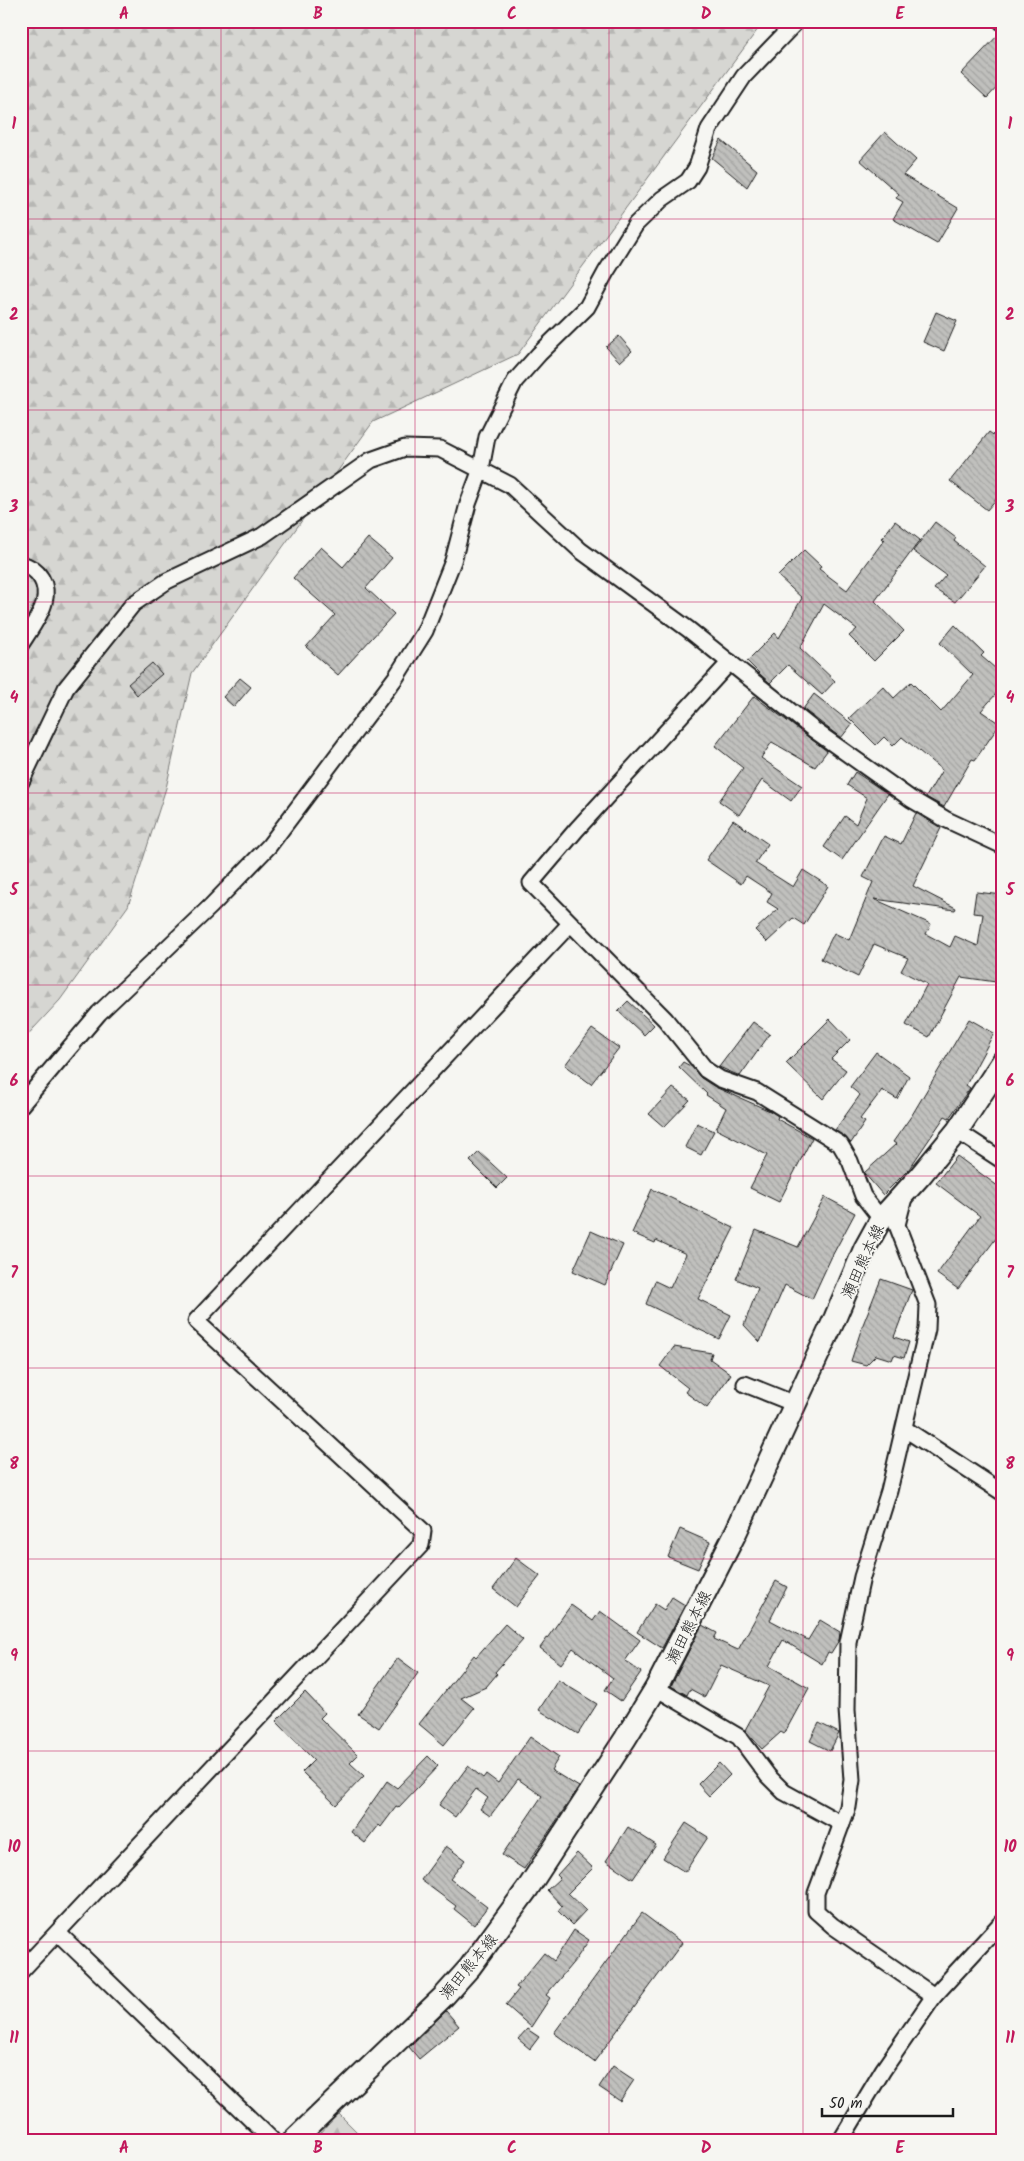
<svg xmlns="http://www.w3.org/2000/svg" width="1024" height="2161" viewBox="0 0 1024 2161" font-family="Kalam,'Klee One',sans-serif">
<defs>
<pattern id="forest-firs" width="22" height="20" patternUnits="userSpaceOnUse" patternTransform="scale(1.25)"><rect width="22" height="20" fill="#d6d6d2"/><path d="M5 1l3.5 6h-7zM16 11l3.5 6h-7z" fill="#b7b7b4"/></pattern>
<pattern id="building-back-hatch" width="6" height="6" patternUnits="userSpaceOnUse" patternTransform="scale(1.25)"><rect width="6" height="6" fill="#c0c0bd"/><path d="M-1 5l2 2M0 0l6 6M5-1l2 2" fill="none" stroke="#a4a4a2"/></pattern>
</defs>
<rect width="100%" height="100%" fill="#f6f6f2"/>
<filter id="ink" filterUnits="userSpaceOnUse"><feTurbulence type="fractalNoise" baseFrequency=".02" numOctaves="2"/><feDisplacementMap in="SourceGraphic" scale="10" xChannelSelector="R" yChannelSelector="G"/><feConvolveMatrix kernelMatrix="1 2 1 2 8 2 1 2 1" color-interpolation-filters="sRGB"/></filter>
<g filter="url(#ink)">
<g fill="url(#forest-firs)" stroke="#797977">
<path d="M 21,21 L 764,21 L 518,354 L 373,422 L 192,673 L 166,788 L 128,906 L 60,1000 L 21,1042 Z"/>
<path d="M 338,2113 L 365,2140 L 315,2140 Z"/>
</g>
<g fill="url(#building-back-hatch)" stroke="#1c1c1c">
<path d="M 1001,32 L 1003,32 L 1003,81 L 987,98 L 961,74 Z"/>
<path d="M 885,132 L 916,160 L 903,175 L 958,208 L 937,244 L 893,219 L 903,202 L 896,198 L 899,194 L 860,160 Z"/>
<path d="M 721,140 L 757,170 L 747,187 L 712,158 Z"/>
<path d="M 936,312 L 957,321 L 944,351 L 923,342 Z"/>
<path d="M 619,336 L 632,351 L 620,362 L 606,347 Z"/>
<path d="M 989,432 L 1003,442 L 1003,491 L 987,510 L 950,481 Z"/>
<path d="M 895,521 L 920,540 L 875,601 L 904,631 L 874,661 L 849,636 L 857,629 L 824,604 L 800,648 L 835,681 L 822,695 L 788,665 L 770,683 L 761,675 L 747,661 L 775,633 L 779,638 L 802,598 L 778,576 L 804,550 L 821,566 L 819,569 L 847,590 L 884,540 L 882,538 Z"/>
<path d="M 935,522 L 956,538 L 954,541 L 985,566 L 955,602 L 934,589 L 946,575 L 913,551 Z"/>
<path d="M 368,538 L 392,558 L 366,588 L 394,614 L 338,675 L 306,647 L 335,615 L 293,578 L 321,547 L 343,567 Z"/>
<path d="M 955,625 L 984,653 L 981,656 L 1003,675 L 1003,686 L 981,711 L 1000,724 L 975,760 L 972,759 L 944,807 L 926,797 L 942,770 L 902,737 L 893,746 L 884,737 L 876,745 L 849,718 L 883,686 L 894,698 L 911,682 L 941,712 L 973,675 L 940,643 Z"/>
<path d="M 152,663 L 162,674 L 137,695 L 128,684 Z"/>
<path d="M 240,678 L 251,687 L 234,707 L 223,697 Z"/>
<path d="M 814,694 L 852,724 L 841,738 L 803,709 Z"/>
<path d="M 754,696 L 827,751 L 815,767 L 772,742 L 761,758 L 802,786 L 791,801 L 762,780 L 739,815 L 719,801 L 743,768 L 715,746 Z"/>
<path d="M 855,772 L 888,794 L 842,860 L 824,847 L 845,816 L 856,824 L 867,798 L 847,785 Z"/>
<path d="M 916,813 L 941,828 L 913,886 L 956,908 L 955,910 L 874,899 L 931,924 L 926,934 L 950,947 L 955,936 L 978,946 L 983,914 L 973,913 L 976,892 L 1003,895 L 1003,983 L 961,977 L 929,1037 L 906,1025 L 927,984 L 901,971 L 908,958 L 874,944 L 858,977 L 821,959 L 834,933 L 849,940 L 873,882 L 863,877 L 884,836 L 901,844 Z"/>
<path d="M 733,820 L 768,844 L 755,863 L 793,887 L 803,870 L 828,886 L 804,925 L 793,918 L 767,942 L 755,930 L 778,909 L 767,902 L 772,893 L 746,876 L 741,884 L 706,860 Z"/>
<path d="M 628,1001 L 654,1025 L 644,1035 L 618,1011 Z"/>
<path d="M 830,1019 L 850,1040 L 831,1059 L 846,1070 L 823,1099 L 786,1063 Z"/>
<path d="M 969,1019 L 994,1033 L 966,1085 L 970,1088 L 949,1118 L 945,1116 L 909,1169 L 883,1195 L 864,1173 L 896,1144 L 893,1142 L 912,1115 Z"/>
<path d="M 753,1022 L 770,1034 L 740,1076 L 719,1067 Z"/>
<path d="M 592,1029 L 619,1048 L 591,1084 L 565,1065 Z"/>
<path d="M 876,1052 L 909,1076 L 897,1099 L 882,1090 L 860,1119 L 865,1122 L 851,1143 L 835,1130 L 860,1095 L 850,1087 Z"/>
<path d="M 683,1062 L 692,1067 L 701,1078 L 715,1087 L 770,1111 L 778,1116 L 777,1119 L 812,1138 L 779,1202 L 750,1188 L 767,1155 L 716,1129 L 726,1108 L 706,1095 L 707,1094 L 679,1067 Z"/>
<path d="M 673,1088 L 690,1100 L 664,1127 L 649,1114 Z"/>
<path d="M 697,1123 L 714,1131 L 701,1155 L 685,1147 Z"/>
<path d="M 479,1152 L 507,1178 L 497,1188 L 470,1161 Z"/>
<path d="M 957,1156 L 1003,1190 L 1003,1229 L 958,1289 L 937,1274 L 980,1216 L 936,1183 Z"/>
<path d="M 652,1189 L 734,1228 L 698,1299 L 731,1315 L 719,1339 L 646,1304 L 655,1281 L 670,1288 L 686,1254 L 656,1240 L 655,1243 L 632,1233 Z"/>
<path d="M 825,1197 L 855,1213 L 831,1258 L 812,1299 L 785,1285 L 760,1342 L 744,1325 L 758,1288 L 736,1279 L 756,1230 L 798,1247 Z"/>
<path d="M 591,1231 L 623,1245 L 605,1285 L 573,1271 Z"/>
<path d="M 881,1279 L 912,1290 L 894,1337 L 909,1342 L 904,1358 L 894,1355 L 892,1360 L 876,1355 L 866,1365 L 851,1361 L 862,1327 Z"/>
<path d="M 674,1347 L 712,1353 L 710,1359 L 731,1374 L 707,1408 L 685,1392 L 688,1388 L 660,1366 Z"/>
<path d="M 680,1529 L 710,1542 L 698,1569 L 668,1557 Z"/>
<path d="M 516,1558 L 540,1576 L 516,1607 L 493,1589 Z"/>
<path d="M 776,1581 L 787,1587 L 770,1620 L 808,1640 L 820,1620 L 840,1632 L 839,1640 L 831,1653 L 828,1652 L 822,1664 L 783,1640 L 769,1666 L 809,1688 L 784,1734 L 781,1732 L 762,1749 L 745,1730 L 769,1686 L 721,1665 L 705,1697 L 690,1689 L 687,1695 L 671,1686 L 702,1625 L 717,1633 L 714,1639 L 738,1650 Z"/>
<path d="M 672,1597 L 685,1605 L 662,1648 L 637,1632 L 655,1604 L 664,1610 Z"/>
<path d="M 571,1605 L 593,1621 L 600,1611 L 640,1640 L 625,1661 L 641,1672 L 621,1701 L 605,1690 L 613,1678 L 573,1648 L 561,1664 L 540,1648 Z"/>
<path d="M 505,1624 L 523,1640 L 495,1672 L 497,1674 L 486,1687 L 461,1698 L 474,1708 L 444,1745 L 419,1724 L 474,1655 L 476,1657 Z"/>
<path d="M 398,1658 L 418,1673 L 379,1728 L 358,1714 Z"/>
<path d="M 558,1680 L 597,1704 L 578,1734 L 539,1710 Z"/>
<path d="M 305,1692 L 325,1713 L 320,1718 L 358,1755 L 350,1763 L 364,1776 L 336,1805 L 302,1772 L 314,1760 L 276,1721 Z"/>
<path d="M 819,1723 L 839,1733 L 830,1751 L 810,1741 Z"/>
<path d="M 530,1737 L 559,1757 L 551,1770 L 579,1787 L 524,1869 L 502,1855 L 542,1796 L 518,1779 L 490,1816 L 480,1809 L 488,1798 L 476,1789 L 455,1817 L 439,1805 L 468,1766 L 483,1778 L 486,1774 L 498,1783 Z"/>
<path d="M 428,1756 L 438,1766 L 398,1808 L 396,1807 L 381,1827 L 379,1825 L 365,1843 L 351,1832 L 387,1781 L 397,1788 Z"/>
<path d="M 719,1763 L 730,1775 L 709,1796 L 698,1784 Z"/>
<path d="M 686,1823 L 708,1837 L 685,1872 L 663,1858 Z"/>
<path d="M 628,1827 L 656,1845 L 633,1879 L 606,1861 Z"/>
<path d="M 446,1846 L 465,1860 L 450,1879 L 487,1907 L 474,1925 L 454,1909 L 456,1906 L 421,1880 Z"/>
<path d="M 577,1853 L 593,1868 L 568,1893 L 586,1910 L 572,1925 L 558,1911 L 562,1906 L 547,1890 L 560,1878 L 557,1875 Z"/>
<path d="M 642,1913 L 682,1943 L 594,2062 L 554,2033 Z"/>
<path d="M 574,1930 L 589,1940 L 576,1959 L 546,1995 L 550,1998 L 531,2027 L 506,2005 L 519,1989 L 516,1987 L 544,1953 L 554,1961 Z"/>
<path d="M 446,2011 L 459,2026 L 419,2059 L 409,2047 Z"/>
<path d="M 527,2029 L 539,2037 L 530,2049 L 518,2039 Z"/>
<path d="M 613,2066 L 634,2080 L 620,2101 L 599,2087 Z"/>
</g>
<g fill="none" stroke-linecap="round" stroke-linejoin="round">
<g stroke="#1c1c1c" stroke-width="19">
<g id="minor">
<path d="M 1001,21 L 1003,23"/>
<path d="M 21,564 C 39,568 49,585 44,603 C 41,615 28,633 21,644"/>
<path d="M 730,662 L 577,829 L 531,883 L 665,1019 L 706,1070 L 720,1079 L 757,1092 L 840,1144 L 850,1161 L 863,1196 L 881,1219"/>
<path d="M 21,782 L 66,688 L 133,604 L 167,581 L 262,536 L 371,460 L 405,448 L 440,449 L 510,485 L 580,550 L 688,629 L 814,730 L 911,799 L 945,819 L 1003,846"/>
<path d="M 21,1105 L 99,1013 L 211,906 L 269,846 L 396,677 L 425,631 L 453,561 L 468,504 L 481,469 L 487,437 L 515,381 L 539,354 L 587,307 L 606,272 L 636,224 L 662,199 L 688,181 L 697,167 L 709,129 L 744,76 L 797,21"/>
<path d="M 957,1131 L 1003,1161"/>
<path d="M 905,1194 L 897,1225 L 928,1305 L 927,1329 L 889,1491 L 862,1577 L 848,1642 L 847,1710 L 852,1780 L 848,1807 L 816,1893 L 816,1911 L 833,1926 L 934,1996"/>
<path d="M 745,1384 L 795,1404"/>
<path d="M 905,1429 L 1003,1493"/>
<path d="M 656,1688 L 739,1737 L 768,1776 L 784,1792 L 842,1824"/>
<path d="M 58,1933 L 272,2140"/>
<path d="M 21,1971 L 421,1545 L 423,1531 L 196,1321 L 570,924"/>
<path d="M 841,2140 L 883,2070 L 934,1996 L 1003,1921"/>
</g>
</g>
<g stroke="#1c1c1c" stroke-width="25">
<path id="secondary" d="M 294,2140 L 444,1996 L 470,1967 L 528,1888 L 625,1739 L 656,1688 L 735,1534 L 835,1318 L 865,1248 L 881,1219 L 920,1176 L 957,1131 L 1003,1061"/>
</g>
<use href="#minor" stroke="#f6f6f2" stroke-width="15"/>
<use href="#secondary" stroke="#f6f6f2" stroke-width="21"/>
</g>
</g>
<path fill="none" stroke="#c2185b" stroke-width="1" stroke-opacity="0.55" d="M 221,21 L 221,2140M 415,21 L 415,2140M 609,21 L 609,2140M 803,21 L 803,2140M 21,219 L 1003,219M 21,410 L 1003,410M 21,602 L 1003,602M 21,793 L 1003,793M 21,985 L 1003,985M 21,1176 L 1003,1176M 21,1368 L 1003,1368M 21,1559 L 1003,1559M 21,1751 L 1003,1751M 21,1942 L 1003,1942"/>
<g text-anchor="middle" stroke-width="4" stroke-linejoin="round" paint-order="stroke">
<g font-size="16" fill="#1c1c1c" stroke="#f6f6f2">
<text transform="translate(862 1261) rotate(-65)" y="6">瀬田熊本線</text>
<text transform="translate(688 1627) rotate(-63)" y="6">瀬田熊本線</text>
<text transform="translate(468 1966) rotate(-50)" y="6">瀬田熊本線</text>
</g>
</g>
<rect width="1024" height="2161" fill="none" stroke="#f6f6f2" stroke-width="55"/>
<path d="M822 2108v8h131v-8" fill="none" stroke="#1c1c1c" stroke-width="2.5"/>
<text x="829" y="2108" font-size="15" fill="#1c1c1c" stroke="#f6f6f2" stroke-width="4" paint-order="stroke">50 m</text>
<rect x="28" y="28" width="968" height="2106" fill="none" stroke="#c2185b" stroke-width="2"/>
<g font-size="16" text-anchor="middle" font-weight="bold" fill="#c2185b">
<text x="124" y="19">A</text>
<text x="318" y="19">B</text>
<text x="512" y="19">C</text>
<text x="706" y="19">D</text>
<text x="900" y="19">E</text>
<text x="14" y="129">1</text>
<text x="1010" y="129">1</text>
<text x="14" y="320">2</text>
<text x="1010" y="320">2</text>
<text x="14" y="512">3</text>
<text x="1010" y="512">3</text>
<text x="14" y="703">4</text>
<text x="1010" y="703">4</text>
<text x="14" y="895">5</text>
<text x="1010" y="895">5</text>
<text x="14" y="1086">6</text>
<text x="1010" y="1086">6</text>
<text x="14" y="1278">7</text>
<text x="1010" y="1278">7</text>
<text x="14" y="1469">8</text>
<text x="1010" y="1469">8</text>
<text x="14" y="1661">9</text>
<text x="1010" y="1661">9</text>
<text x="14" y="1852">10</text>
<text x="1010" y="1852">10</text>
<text x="14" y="2043">11</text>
<text x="1010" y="2043">11</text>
<text x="124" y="2153">A</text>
<text x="318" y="2153">B</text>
<text x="512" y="2153">C</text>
<text x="706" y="2153">D</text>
<text x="900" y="2153">E</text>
</g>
</svg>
